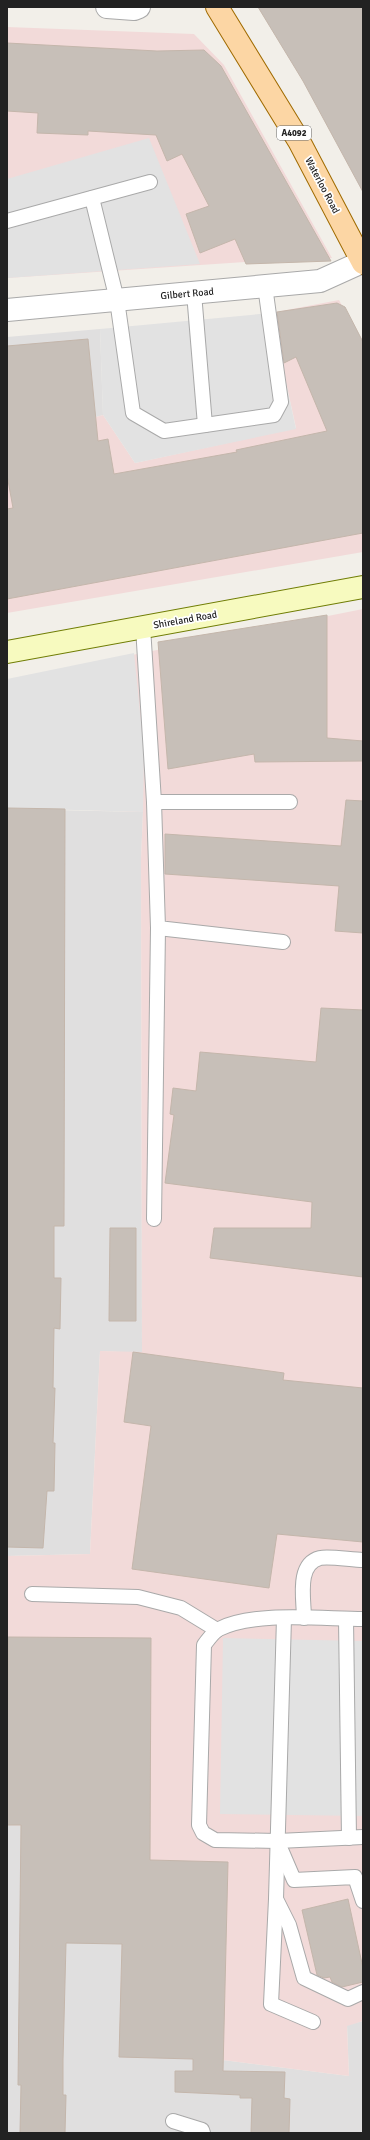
<svg xmlns="http://www.w3.org/2000/svg" width="370" height="2140" viewBox="0 0 370 2140" font-family="Signika,sans-serif">
<rect width="100%" height="100%" fill="#f2efe9"/>
<g fill="#e0dfdf">
<path d="M 100,329 L 103,415 L 7,442 L 7,337 Z"/>
<path d="M 7,809 L 143,812 L 141,859 L 142,1353 L 100,1351 L 90,1554 L 7,1556 Z"/>
<path d="M 7,1825 L 122,1829 L 223,2060 L 349,2076 L 347,2025 L 363,2021 L 363,2133 L 7,2133 Z"/>
</g>
<g fill="#f2dad9">
<path d="M 7,27 L 194,34 L 224,65 L 332,258 L 261,261 L 7,278 Z"/>
<path d="M 339,300 L 363,345 L 363,552 L 7,613 L 7,442 L 103,415 L 135,463 L 296,428 L 271,313 Z"/>
<path d="M 363,609 L 363,2021 L 347,2026 L 349,2076 L 223,2060 L 119,2057 L 124,1859 L 122,1829 L 7,1825 L 7,1556 L 90,1554 L 100,1351 L 142,1352 L 141,859 L 143,812 L 65,809 L 7,808 L 7,680 Z"/>
</g>
<g fill="#e2e2e2">
<path d="M 149,138 L 200,264 L 7,278 L 7,179 Z"/>
<path d="M 271,313 L 296,429 L 135,463 L 103,415 L 100,329 Z"/>
<path d="M 134,653 L 144,752 L 143,812 L 7,808 L 7,679 Z"/>
<path d="M 223,1638 L 363,1641 L 363,1816 L 220,1814 Z"/>
</g>
<g fill="#c7bfb8" stroke="#c4b6ab">
<path d="M 258,7 L 363,7 L 363,192 L 303,81 Z"/>
<path d="M 7,43 L 157,51 L 204,50 L 221,66 L 331,261 L 246,264 L 235,239 L 200,253 L 186,214 L 209,206 L 182,154 L 167,161 L 156,135 L 88,131 L 88,135 L 37,133 L 38,113 L 7,111 Z"/>
<path d="M 337,303 L 345,307 L 363,342 L 363,533 L 7,599 L 7,509 L 13,508 L 7,475 L 7,346 L 88,339 L 98,441 L 108,439 L 114,474 L 237,452 L 236,450 L 327,431 L 296,357 L 284,363 L 277,312 Z"/>
<path d="M 327,615 L 327,738 L 363,741 L 363,761 L 255,762 L 254,754 L 168,769 L 158,642 Z"/>
<path d="M 346,800 L 363,801 L 363,933 L 335,931 L 339,886 L 165,874 L 165,834 L 341,846 Z"/>
<path d="M 7,808 L 65,809 L 64,1226 L 54,1226 L 54,1278 L 61,1278 L 60,1329 L 54,1328 L 53,1388 L 55,1388 L 53,1443 L 55,1443 L 54,1491 L 47,1491 L 43,1548 L 7,1547 Z"/>
<path d="M 321,1008 L 363,1010 L 363,1277 L 210,1258 L 214,1228 L 311,1228 L 312,1202 L 165,1183 L 174,1115 L 170,1114 L 173,1088 L 196,1091 L 200,1052 L 316,1062 Z"/>
<path d="M 110,1228 L 136,1228 L 136,1321 L 109,1321 Z"/>
<path d="M 133,1352 L 284,1373 L 283,1380 L 363,1388 L 363,1542 L 277,1534 L 269,1588 L 132,1569 L 151,1426 L 124,1422 Z"/>
<path d="M 8,1637 L 151,1638 L 150,1860 L 228,1862 L 223,2071 L 285,2072 L 284,2098 L 290,2099 L 289,2133 L 251,2133 L 252,2098 L 240,2098 L 240,2095 L 175,2092 L 175,2071 L 193,2071 L 193,2059 L 119,2057 L 122,1944 L 66,1943 L 63,2060 L 63,2095 L 66,2095 L 65,2133 L 20,2133 L 21,2085 L 18,2085 L 21,1825 L 7,1825 Z"/>
<path d="M 348,1899 L 363,1968 L 363,1982 L 342,1987 L 332,1982 L 330,1977 L 324,1978 L 317,1975 L 302,1910 Z"/>
</g>
<g fill="none" stroke-linecap="round" stroke-linejoin="round">
<g stroke="#a9a9a9" stroke-width="16">
<g id="lane">
<path d="M 92,198 L 117,300 L 133,413 L 164,431 L 274,415 L 281,402 L 265,286"/>
<path d="M 7,221 L 150,182"/>
<path d="M 194,293 L 205,425"/>
<path d="M 143,627 L 154,802 L 290,802"/>
<path d="M 154,802 L 158,928 L 283,942"/>
<path d="M 154,1219 L 158,928"/>
<path d="M 32,1594 L 138,1597 L 181,1608 L 217,1630"/>
<path d="M 284,1618 L 276,1899 L 271,2004 L 313,2022"/>
<path d="M 304,1618 C 304,1600 296,1564 320,1558 C 330,1556 352,1560 363,1560"/>
<path d="M 346,1619 L 349,1838"/>
<path d="M 363,1619 C 323,1619 254,1611 219,1629 C 213,1632 208,1640 204,1645 L 199,1825 L 203,1833 L 215,1840 L 278,1841 L 363,1837"/>
<path d="M 279,1845 L 294,1880 L 355,1877 L 363,1901"/>
<path d="M 277,1901 L 289,1925 L 304,1978 L 348,1999 L 363,1992"/>
<path d="M 173,2121 L 202,2130 L 203,2133"/>
</g>
</g>
<g stroke="#a9a9a9" stroke-width="24">
<g id="street">
<path d="M 107,7 L 134,9 L 139,7"/>
<path d="M 7,310 L 320,281 L 362,262"/>
</g>
</g>
<g stroke="#707d05" stroke-width="24">
<path id="secondary" d="M 7,652 L 363,587"/>
</g>
<g stroke="#a06b00" stroke-width="24">
<path id="primary" d="M 217,7 L 299,141 L 363,263"/>
</g>
<use href="#lane" stroke="#fff" stroke-width="14"/>
<use href="#street" stroke="#fff" stroke-width="22"/>
<use href="#secondary" stroke="#f7fabf" stroke-width="22"/>
<use href="#primary" stroke="#fcd6a4" stroke-width="22"/>
</g>
<g text-anchor="middle" stroke-width="3.5" stroke-linejoin="round" paint-order="stroke">
<rect fill="#fff" stroke="#646464" stroke-width="1" x="277" y="126" width="34" height="14" rx="3"/>
<g font-size="9" font-weight="bold" fill="#222">
<text x="294" y="136">A4092</text>
</g>
<g font-size="10" fill="#222" stroke="#fff">
<text transform="translate(323 185) rotate(62)" y="4">Waterloo Road</text>
<text transform="translate(187 293) rotate(-5)" y="4">Gilbert Road</text>
<text transform="translate(185 619) rotate(-10)" y="4">Shireland Road</text>
</g>
</g>
<rect width="370" height="2140" fill="none" stroke="#222222" stroke-width="16"/>
</svg>
